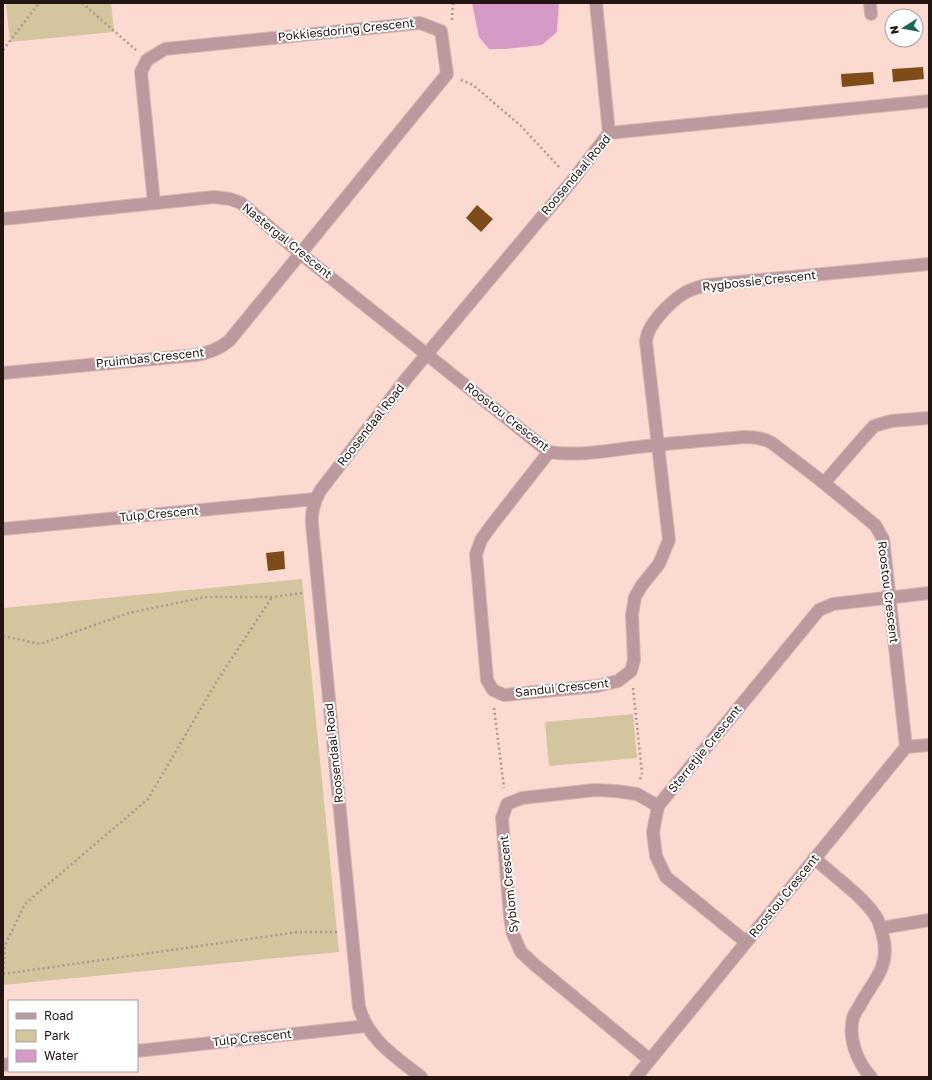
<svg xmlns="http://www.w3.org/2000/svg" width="932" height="1080" viewBox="0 0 932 1080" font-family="'Golos Text',sans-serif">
<rect width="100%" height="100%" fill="#fcdad2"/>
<g fill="#d3c69e">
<path d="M 6,3 L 111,3 L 114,32 L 10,42 Z"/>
<path d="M 302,579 L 339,952 L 3,985 L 3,608 Z"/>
<path d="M 633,714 L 637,758 L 549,766 L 545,722 Z"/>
</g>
<path fill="#d69ac7" d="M 472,3 L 559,3 L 557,32 L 542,45 L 506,49 L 489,49 L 479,37 Z"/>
<g fill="#7d4c18">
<path d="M 923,67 L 924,79 L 893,82 L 892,69 Z"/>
<path d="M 873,72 L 874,84 L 842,87 L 841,74 Z"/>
<path d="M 477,205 L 493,219 L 481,232 L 466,218 Z"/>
<path d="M 284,551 L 285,569 L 268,571 L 266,553 Z"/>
</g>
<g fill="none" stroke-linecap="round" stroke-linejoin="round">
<g stroke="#d5b7af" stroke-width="14">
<g id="minor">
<path d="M 596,3 L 609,133"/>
<path d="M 870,3 L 871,14"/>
<path d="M 3,219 L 214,197 L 230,199 L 241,203 L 301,254 L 549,452 C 581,457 615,449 647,446 C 680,442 713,440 745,437 C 755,437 763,438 772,443 L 824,483 L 875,525 L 883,539 L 884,547 L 906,747 L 636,1077"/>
<path d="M 3,373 L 196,355 C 209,353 219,349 229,341 L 447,74 L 441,31 L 420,23 L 165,49 L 147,60 L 141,72 L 154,203"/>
<path d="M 549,452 L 491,526 L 481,540 L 476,554 L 487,680 L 493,690 L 504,695 L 597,686 L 618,681 L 631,671 L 634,660 L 632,615 L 635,597 L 642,585 L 659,564 L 669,540 L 646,342 C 646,326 670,302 683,294 C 690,289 699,287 707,285 L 929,264"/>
<path d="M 824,483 L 863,438 L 874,426 L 891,421 L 929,418"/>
<path d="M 3,529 L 315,499"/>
<path d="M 906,747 L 929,745"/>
<path d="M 814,858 C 833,875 861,895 875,915 C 880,922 882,932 884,941 C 889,970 871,983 859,1007 C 857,1010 854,1014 853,1018 C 848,1038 857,1062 871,1077"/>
<path d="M 881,928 L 929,920"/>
<path d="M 746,942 L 666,877 L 656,856 L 653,832 L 658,806 L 819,610 L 833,604 L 929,593"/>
<path d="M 137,1051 L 366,1026"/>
<path d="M 650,1060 L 535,965 L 521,952 L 513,934 L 510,917 L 502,818 L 507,804 L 522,798 L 595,790 L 616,791 L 637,794 L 658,806"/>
<path d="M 3,1065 L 9,1064"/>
<path d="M 421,1077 C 395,1056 369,1041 359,1007 L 312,524 C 311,512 314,502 320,491 L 406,379 L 572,181 L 609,133 L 929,101"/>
</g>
</g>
<g stroke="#b1958f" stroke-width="2.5" stroke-dasharray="2 3" stroke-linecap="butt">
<path d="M 82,3 L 136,50"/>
<path d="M 452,20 L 453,3"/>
<path d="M 3,50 L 39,3"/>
<path d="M 461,80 L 473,85 L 521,126 L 561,169"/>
<path d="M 3,636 L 40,644 L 129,613 L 205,597 L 272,597 L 303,593"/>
<path d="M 633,688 L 642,773 L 640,780"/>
<path d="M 494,708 L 504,788"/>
<path d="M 3,974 L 5,945 L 25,904 L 148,799 L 217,681 L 272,597"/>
<path d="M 3,974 L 298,932 L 337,932"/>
</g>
<use href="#minor" stroke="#bb999f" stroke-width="12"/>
</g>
<g text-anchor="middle" stroke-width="4" stroke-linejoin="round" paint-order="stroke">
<g font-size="12" fill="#241512" stroke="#fff">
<text transform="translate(346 30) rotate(-6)" y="4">Pokkiesdoring Crescent</text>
<text transform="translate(576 175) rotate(-50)" y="4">Roosendaal Road</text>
<text transform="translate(287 241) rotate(39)" y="4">Nastergal Crescent</text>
<text transform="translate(759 281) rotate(-6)" y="4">Rygbossie Crescent</text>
<text transform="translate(150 358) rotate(-6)" y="4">Pruimbas Crescent</text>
<text transform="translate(507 417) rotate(38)" y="4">Roostou Crescent</text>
<text transform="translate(371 425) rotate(-52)" y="4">Roosendaal Road</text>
<text transform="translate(159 514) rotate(-5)" y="4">Tulp Crescent</text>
<text transform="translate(888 592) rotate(83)" y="4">Roostou Crescent</text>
<text transform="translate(562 688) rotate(-6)" y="4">Sandui Crescent</text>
<text transform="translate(705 749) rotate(-51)" y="4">Sterretjie Crescent</text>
<text transform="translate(334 753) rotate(-96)" y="4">Roosendaal Road</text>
<text transform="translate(509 884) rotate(-96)" y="4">Syblom Crescent</text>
<text transform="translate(784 896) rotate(-51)" y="4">Roostou Crescent</text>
<text transform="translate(252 1038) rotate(-6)" y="4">Tulp Crescent</text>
</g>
</g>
<rect width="932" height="1080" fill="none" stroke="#241512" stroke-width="8"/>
<rect x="8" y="1000" width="130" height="72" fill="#ffffff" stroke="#a7a1a0"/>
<rect x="16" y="1013" width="20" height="6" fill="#bb999f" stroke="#a7a1a0"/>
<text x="44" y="1020" font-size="12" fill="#241512">Road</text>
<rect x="16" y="1030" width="20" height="12" fill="#d3c69e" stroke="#a7a1a0"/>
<text x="44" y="1040" font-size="12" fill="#241512">Park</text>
<rect x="16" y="1050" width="20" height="12" fill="#d69ac7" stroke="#a7a1a0"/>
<text x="44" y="1060" font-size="12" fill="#241512">Water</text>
<g transform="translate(904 28) rotate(259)"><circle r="19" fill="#ffffff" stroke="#a7a1a0"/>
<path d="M0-3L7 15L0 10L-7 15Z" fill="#1d6459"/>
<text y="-6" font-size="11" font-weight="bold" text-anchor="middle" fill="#241512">N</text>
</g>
</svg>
